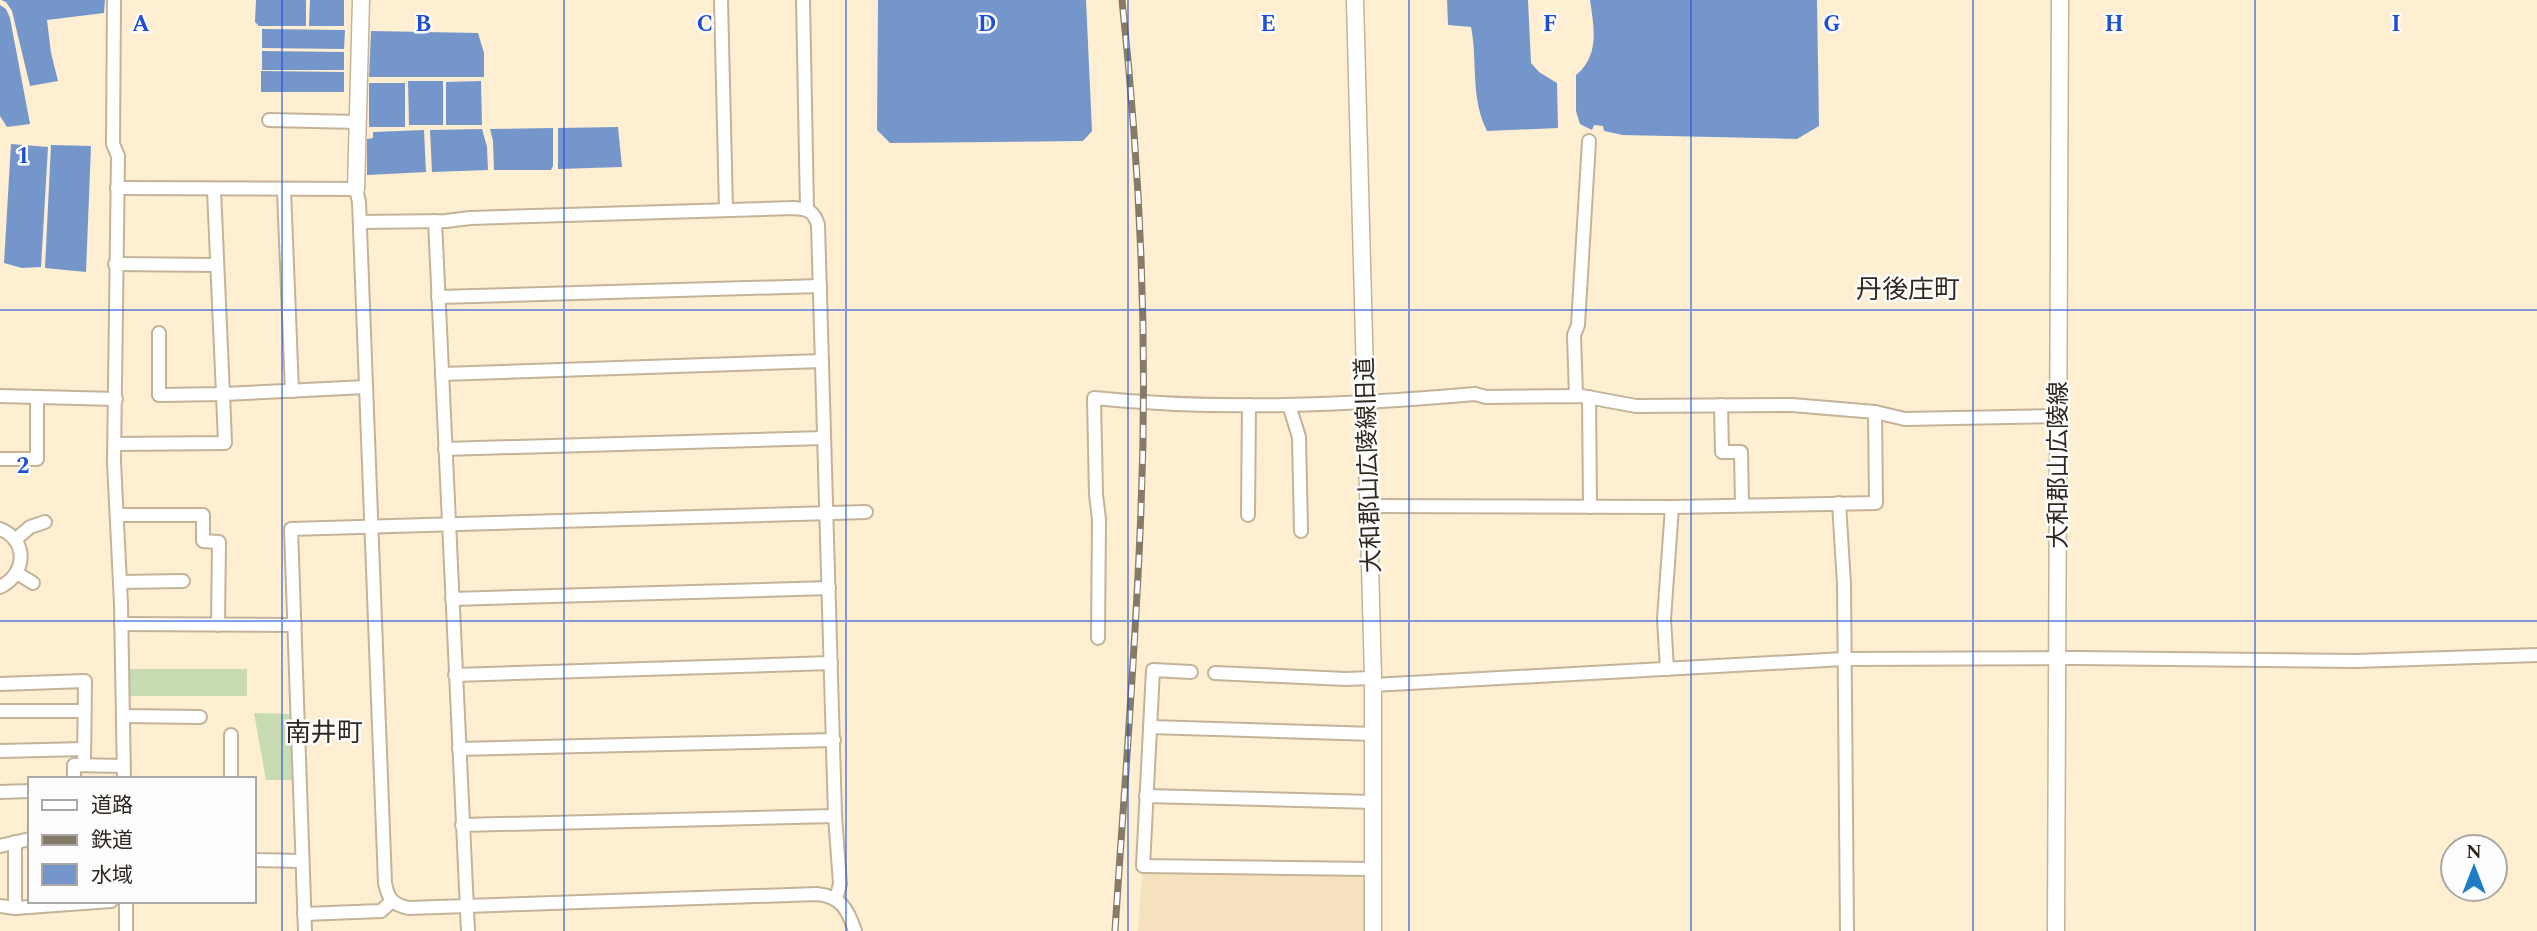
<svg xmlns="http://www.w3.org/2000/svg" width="2537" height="931" viewBox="0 0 2537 931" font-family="Spectral,'Noto Sans JP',serif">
<rect width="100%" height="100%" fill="#feeed2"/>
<path fill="#f6e1be" d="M 1364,873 L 1372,878 L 1371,931 L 1138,931 L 1142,874 Z"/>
<g fill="#c8dbb3">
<rect x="130" y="669" width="117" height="27"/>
<path d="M 254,713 L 292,714 L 295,780 L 266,780 Z"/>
</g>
<g fill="#7596cb">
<path d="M 1,0 L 105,0 L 104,13 L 47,20 L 51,53 L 58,81 L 30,86 L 12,11 L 6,2 Z"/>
<path d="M 256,0 L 306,0 L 306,26 L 259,26 L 255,22 Z"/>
<path d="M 310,0 L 344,0 L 344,26 L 309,26 Z"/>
<path d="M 878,0 L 1086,0 L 1092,131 L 1083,141 L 890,143 L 877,130 Z"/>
<path d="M 1447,0 L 1528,0 L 1531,63 L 1539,72 L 1557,83 L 1558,128 L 1487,131 C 1470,97 1478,62 1471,27 L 1448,25 Z"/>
<path d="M 1590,0 L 1817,0 L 1819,126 L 1797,139 L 1623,135 L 1604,131 L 1603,126 L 1594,125 L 1592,130 L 1580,124 L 1576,111 L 1576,75 C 1600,55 1594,28 1590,0 Z"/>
<path d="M 0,5 L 6,9 L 10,18 L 30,124 L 7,127 L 0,116 Z"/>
<path d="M 262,29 L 345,30 L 344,49 L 262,48 Z"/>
<path d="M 371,31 L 478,33 L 484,53 L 484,77 L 369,77 Z"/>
<path d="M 262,51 L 344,52 L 344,70 L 262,70 Z"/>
<path d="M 261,71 L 344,72 L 344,92 L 261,92 Z"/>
<path d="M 408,81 L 443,81 L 443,125 L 409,125 Z"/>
<path d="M 481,81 L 482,125 L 446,125 L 446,82 Z"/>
<rect x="369" y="83" width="36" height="44"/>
<path d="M 618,127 L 622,167 L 558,169 L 558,128 Z"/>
<path d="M 553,128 L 553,166 L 551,170 L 494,170 L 493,141 L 490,129 Z"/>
<path d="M 482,129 L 487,147 L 488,170 L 432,172 L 430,130 Z"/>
<path d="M 424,130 L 426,172 L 367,175 L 367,139 L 373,138 L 373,132 Z"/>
<path d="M 11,144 L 48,147 L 41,267 L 22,268 L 4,263 Z"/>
<path d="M 51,145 L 91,146 L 86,272 L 45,268 Z"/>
</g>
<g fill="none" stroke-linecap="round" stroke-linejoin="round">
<g stroke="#c3b399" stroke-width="16">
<g id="street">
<path d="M 114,0 L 113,144 L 118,156 L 114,462 L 121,604 L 124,779"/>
<path d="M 721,0 L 726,210"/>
<path d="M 803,0 L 807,209"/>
<path d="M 269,120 L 358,122"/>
<path d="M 117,188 L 356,189 L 359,202 L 385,883 C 388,899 393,905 409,908 L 817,894 C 841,896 848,910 855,931"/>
<path d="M 284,190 L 292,391"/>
<path d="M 435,221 L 468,931"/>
<path d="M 360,222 L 446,221 L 470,218 L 794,208 C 808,209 814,211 818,225 L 835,816 L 840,884 L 836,899"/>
<path d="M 115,264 L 217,265"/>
<path d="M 438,297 L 820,286"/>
<path d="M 159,333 L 159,395 L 223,394 L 214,190"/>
<path d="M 442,374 L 822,361"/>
<path d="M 0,396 L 116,399"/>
<path d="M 1576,396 L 1574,335 L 1578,325 L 1589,141"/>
<path d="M 1589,397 L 1590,507"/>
<path d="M 1289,405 L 1299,437 L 1301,531"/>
<path d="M 1721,405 L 1722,452 L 1741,452 L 1742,505"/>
<path d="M 115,444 L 225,443 L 223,394 L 366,387"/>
<path d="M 445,449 L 824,438"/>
<path d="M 0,459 L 37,459 L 37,397"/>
<path d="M 1839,503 L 1844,584 L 1847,931"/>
<path d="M 1369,506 L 1672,507 L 1876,503 L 1875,412"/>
<path d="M 118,515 L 203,515 L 203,541 L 219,542 L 218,625"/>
<path d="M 1248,515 L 1249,405"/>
<path d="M 0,529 C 29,540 26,575 0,587"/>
<path d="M 15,540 L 30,527 L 45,522"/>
<path d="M 17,573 L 33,583"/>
<path d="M 120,582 L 183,581"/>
<path d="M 452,599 L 829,588"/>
<path d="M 121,624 L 295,625"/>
<path d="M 1098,638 L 1099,519 L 1096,495 L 1094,398 C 1221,411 1348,405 1475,394 L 1486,397 L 1582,396 L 1636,406 L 1792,405 L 1875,412 L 1905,419 L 2058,416"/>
<path d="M 1667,669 L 1664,619 L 1672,507"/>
<path d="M 1191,672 L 1153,670 L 1143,866 L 1372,869"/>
<path d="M 1215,673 L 1345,679 L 1373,678"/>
<path d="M 455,675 L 831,663"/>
<path d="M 0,684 L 85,681 L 84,765"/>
<path d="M 1373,685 L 1844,659 L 2077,658 L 2356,661 L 2537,655"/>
<path d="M 0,711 L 84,711"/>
<path d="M 123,716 L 200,717"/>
<path d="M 1150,727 L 1374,734"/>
<path d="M 231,735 L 231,779"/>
<path d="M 459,749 L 834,740"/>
<path d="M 0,751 L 84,749"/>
<path d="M 74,779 L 74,765 L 123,766"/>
<path d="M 0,792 L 30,791"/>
<path d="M 1146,796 L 1373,802"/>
<path d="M 462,825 L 835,816"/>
<path d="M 15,842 L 15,908"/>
<path d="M 0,846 L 30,839"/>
<path d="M 254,860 L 302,861"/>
<path d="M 126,901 L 126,931"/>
<path d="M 0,906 L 15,908 L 111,901"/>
<path d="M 304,914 L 381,911 L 392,901"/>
<path d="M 305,931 L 291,529 L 866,512"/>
</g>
</g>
<g stroke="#c3b399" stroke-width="19">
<g id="secondary">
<path d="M 1355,0 L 1373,678 L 1373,931"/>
<path d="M 356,189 L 361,0"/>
<path d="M 2056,931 L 2060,0"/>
</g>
</g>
<use href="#street" stroke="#fff" stroke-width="12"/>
<use href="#secondary" stroke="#fff" stroke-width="16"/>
<g stroke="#867b69" stroke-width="7">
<path id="rail" d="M 1115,931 C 1124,790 1136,649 1141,508 C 1148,339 1140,168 1122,0"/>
</g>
<use href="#rail" stroke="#fdfdfd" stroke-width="4.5" stroke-dasharray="13" stroke-linecap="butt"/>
</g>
<path fill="none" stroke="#1d4ed8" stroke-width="2" stroke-opacity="0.55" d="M 282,0 L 282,931M 564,0 L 564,931M 846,0 L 846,931M 1128,0 L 1128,931M 1409,0 L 1409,931M 1691,0 L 1691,931M 1973,0 L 1973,931M 2255,0 L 2255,931M 0,310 L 2537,310M 0,621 L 2537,621"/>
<g text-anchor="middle" stroke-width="5" stroke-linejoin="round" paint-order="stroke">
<g font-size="24" fill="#2f281e" stroke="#fdfdfd">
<text transform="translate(1368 465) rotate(-92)" y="8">大和郡山広陵線旧道</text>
<text transform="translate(2058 465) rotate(-90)" y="8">大和郡山広陵線</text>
</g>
<g font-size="26" fill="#2f281e" stroke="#fdfdfd">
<text x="1908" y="298">丹後庄町</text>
<text x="324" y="741">南井町</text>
</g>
</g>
<g font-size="23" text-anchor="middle" font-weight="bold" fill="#1d4ed8" stroke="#fdfdfd" stroke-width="5" stroke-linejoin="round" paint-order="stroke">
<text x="141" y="31">A</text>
<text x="423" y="31">B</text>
<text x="705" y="31">C</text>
<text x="987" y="31">D</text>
<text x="1268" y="31">E</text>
<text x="1550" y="31">F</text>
<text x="1832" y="31">G</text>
<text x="2114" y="31">H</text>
<text x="2396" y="31">I</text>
<text x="23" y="163">1</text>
<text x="23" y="473">2</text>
</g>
<rect x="28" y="777" width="228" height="126" fill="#fdfdfd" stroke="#aba8a4" stroke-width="2"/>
<rect x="42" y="800" width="35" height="10" fill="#ffffff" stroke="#aba8a4" stroke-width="2"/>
<text x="91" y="812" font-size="21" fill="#2f281e">道路</text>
<rect x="42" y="835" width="35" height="10" fill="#867b69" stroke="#aba8a4" stroke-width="2"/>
<text x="91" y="847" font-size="21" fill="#2f281e">鉄道</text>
<rect x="42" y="864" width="35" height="21" fill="#7596cb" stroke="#aba8a4" stroke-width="2"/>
<text x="91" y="882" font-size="21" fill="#2f281e">水域</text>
<g transform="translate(2474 868)"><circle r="33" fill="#fdfdfd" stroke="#aba8a4" stroke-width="2"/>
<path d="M0-5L12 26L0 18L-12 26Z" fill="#1f7cc9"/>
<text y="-10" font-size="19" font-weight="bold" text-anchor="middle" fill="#2f281e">N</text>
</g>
</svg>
